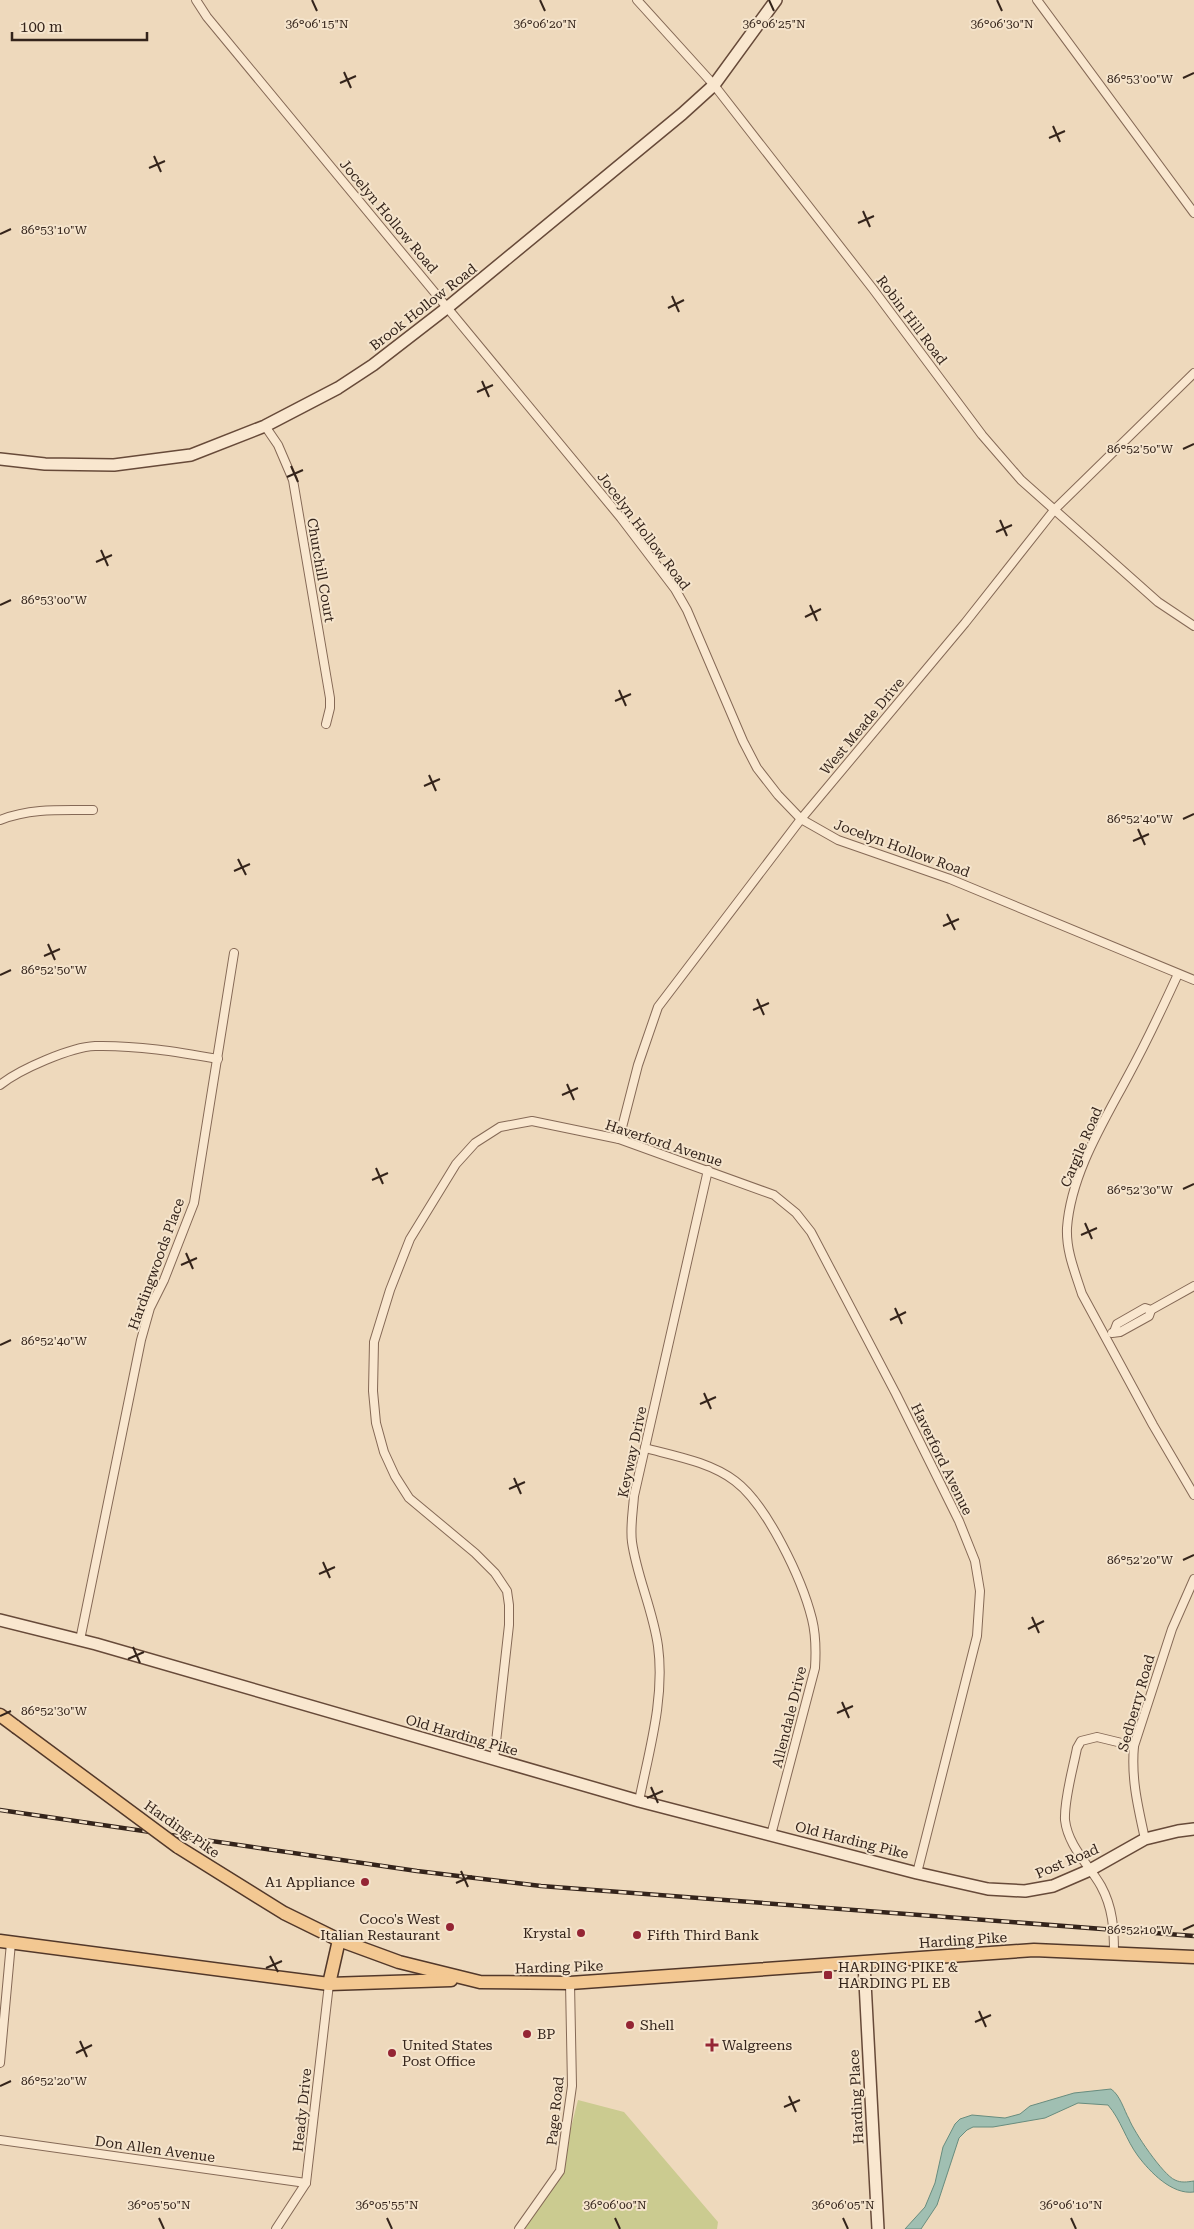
<svg xmlns="http://www.w3.org/2000/svg" width="1194" height="2229" viewBox="0 0 1194 2229" font-family="'Roboto Serif',serif">
<rect width="100%" height="100%" fill="#eed9bc"/>
<path fill="#cbcb90" d="M 578,2100 L 624,2112 L 718,2222 L 717,2229 L 519,2229 L 560,2171 Z"/>
<path fill="#a0bfb2" stroke="#688c7e" d="M 1111,2089 C 1120,2095 1124,2110 1129,2119 C 1134,2132 1163,2175 1175,2180 C 1181,2183 1187,2182 1194,2181 L 1194,2192 C 1172,2195 1150,2172 1138,2156 C 1126,2140 1121,2120 1108,2105 L 1078,2103 L 1045,2118 L 993,2127 L 973,2127 L 967,2130 L 959,2138 L 937,2205 L 921,2229 L 905,2229 L 925,2207 L 935,2183 L 943,2147 L 955,2124 L 960,2119 L 972,2115 L 1005,2118 L 1020,2114 L 1030,2106 L 1074,2093 Z"/>
<g fill="none" stroke-linecap="round" stroke-linejoin="round">
<g stroke="#856956" stroke-width="10">
<g id="street">
<path d="M 196,0 L 207,17 L 621,518 L 675,589 L 687,610 L 743,741 L 757,768 L 778,795 L 801,819 L 838,840 L 950,879 L 1194,980"/>
<path d="M 637,0 L 714,85 L 873,289 L 982,435 L 1021,480 L 1158,602 L 1194,626"/>
<path d="M 1037,0 L 1194,213"/>
<path d="M 265,426 L 278,445 L 293,480 L 330,698 L 330,708 L 326,724"/>
<path d="M 0,820 C 30,808 61,810 93,810"/>
<path d="M 1178,974 C 1162,1009 1146,1043 1128,1076 C 1103,1123 1071,1174 1067,1228 C 1066,1251 1075,1272 1082,1294 L 1153,1425 L 1194,1495"/>
<path d="M 0,1085 C 20,1069 71,1047 95,1046 C 136,1045 178,1052 218,1059"/>
<path d="M 619,1139 L 638,1065 L 658,1007 L 801,819 L 965,623 L 1055,509 L 1194,373"/>
<path d="M 1114,1332 L 1117,1324 L 1145,1308 L 1151,1310 L 1194,1286"/>
<path d="M 1112,1333 L 1120,1332 L 1149,1316 L 1151,1310"/>
<path d="M 645,1448 C 675,1456 710,1462 735,1481 C 767,1505 802,1579 812,1619 C 816,1635 816,1652 815,1668 L 771,1835"/>
<path d="M 80,1640 L 141,1340 L 150,1308 L 164,1280 L 194,1203 L 234,953"/>
<path d="M 494,1760 L 509,1625 L 509,1605 L 507,1591 L 495,1573 L 475,1553 L 409,1498 L 395,1476 L 384,1452 L 376,1423 L 373,1391 L 374,1342 L 390,1290 L 410,1239 L 456,1164 L 475,1143 L 500,1127 L 532,1121 L 619,1139 L 774,1195 L 796,1213 L 811,1232 L 896,1394 L 959,1521 L 975,1561 L 980,1591 L 977,1636 L 917,1873"/>
<path d="M 639,1801 C 649,1751 665,1698 658,1646 C 653,1610 637,1577 632,1542 C 630,1527 633,1511 634,1496 L 708,1170"/>
<path d="M 1145,1839 C 1138,1807 1131,1779 1134,1746 L 1172,1629 L 1194,1579"/>
<path d="M 1114,1953 C 1114,1929 1113,1908 1101,1886 C 1089,1865 1068,1846 1065,1820 C 1064,1799 1073,1769 1077,1748 L 1081,1741 L 1097,1737 L 1134,1746"/>
<path d="M 0,2063 L 11,1943"/>
<path d="M 0,2140 L 306,2183"/>
<path d="M 276,2229 L 306,2183 L 329,1984"/>
<path d="M 519,2229 L 560,2171 L 572,2086 L 570,1983"/>
</g>
</g>
<g stroke="#674a39" stroke-width="14">
<g id="secondary">
<path d="M 0,459 L 45,464 L 114,465 L 191,455 L 265,426 L 338,388 L 373,365 L 448,307 L 682,114 L 714,85 L 776,0"/>
<path d="M 0,1620 L 96,1644 L 639,1801 L 917,1873 L 988,1889 L 1025,1891 L 1053,1886 L 1090,1870 L 1145,1839 L 1178,1831 L 1194,1829"/>
<path d="M 864,1963 L 878,2229"/>
</g>
</g>
<g stroke="#52382a" stroke-width="15">
<g id="primary">
<path d="M 0,1715 L 16,1727"/>
<path d="M 178,1847 L 284,1913 L 339,1940 L 399,1962 L 480,1982 L 570,1983 L 1034,1950 L 1194,1957"/>
<path d="M 0,1941 L 329,1984 L 451,1980"/>
<path d="M 329,1984 L 339,1940"/>
</g>
</g>
<use href="#street" stroke="#f9e7cf" stroke-width="8"/>
<use href="#secondary" stroke="#f9e7cf" stroke-width="11"/>
<use href="#primary" stroke="#f3c892" stroke-width="12"/>
<g stroke="#34241b" stroke-width="4.5">
<path id="rail" d="M 0,1810 L 417,1871 L 541,1886 L 1194,1936"/>
</g>
<use href="#rail" stroke="#f5e4cc" stroke-width="2.5" stroke-dasharray="8" stroke-linecap="butt"/>
<g stroke="#52382a" stroke-width="15" stroke-linecap="butt">
<path id="primary-bridge" d="M 16,1727 L 178,1847"/>
</g>
<use href="#primary-bridge" stroke="#f3c892" stroke-width="12"/>
</g>
<path fill="none" stroke="#34241b" stroke-width="2" d="M 312,0 L 317,11M 540,0 L 545,11M 769,0 L 774,11M 997,0 L 1002,11M 344,72 L 351,88M 1183,78 L 1194,73M 340,83 L 356,76M 1053,126 L 1060,142M 1049,138 L 1065,131M 154,156 L 161,172M 149,168 L 165,161M 863,211 L 870,227M 858,223 L 874,216M 0,234 L 11,229M 672,296 L 679,312M 668,308 L 684,300M 482,381 L 489,397M 477,392 L 493,385M 1183,449 L 1194,444M 291,466 L 298,482M 287,477 L 303,470M 1000,520 L 1007,536M 996,532 L 1012,525M 101,550 L 108,566M 96,562 L 112,555M 0,605 L 11,600M 810,605 L 817,621M 805,617 L 821,609M 619,690 L 626,706M 615,701 L 631,694M 429,775 L 436,791M 424,786 L 440,779M 1183,819 L 1194,814M 1138,829 L 1145,845M 1133,841 L 1149,834M 238,859 L 246,875M 234,871 L 250,864M 947,914 L 955,930M 943,926 L 959,919M 48,944 L 55,960M 44,956 L 60,949M 0,975 L 11,970M 757,999 L 764,1015M 753,1010 L 769,1003M 567,1084 L 574,1100M 562,1095 L 578,1088M 376,1168 L 383,1184M 372,1180 L 388,1173M 1183,1189 L 1194,1184M 1085,1223 L 1092,1239M 1081,1235 L 1097,1228M 186,1253 L 193,1269M 181,1265 L 197,1258M 895,1308 L 902,1324M 890,1320 L 906,1312M 0,1345 L 11,1340M 704,1393 L 711,1409M 700,1404 L 716,1397M 514,1478 L 521,1494M 509,1489 L 525,1482M 1183,1560 L 1194,1555M 323,1562 L 330,1578M 319,1574 L 335,1567M 1032,1617 L 1039,1633M 1028,1629 L 1044,1621M 133,1647 L 140,1663M 128,1659 L 144,1652M 842,1702 L 849,1718M 837,1713 L 853,1706M 0,1716 L 11,1711M 651,1787 L 658,1803M 647,1798 L 663,1791M 461,1871 L 468,1887M 456,1883 L 472,1876M 1183,1930 L 1194,1925M 270,1956 L 278,1972M 266,1968 L 282,1961M 979,2011 L 986,2027M 975,2022 L 991,2015M 80,2041 L 87,2057M 76,2053 L 92,2045M 0,2086 L 11,2081M 789,2096 L 796,2112M 784,2107 L 800,2100M 159,2218 L 164,2229M 387,2218 L 392,2229M 615,2218 L 620,2229M 843,2218 L 848,2229M 1071,2218 L 1076,2229"/>
<g fill="#942534" stroke="#f5e4cc" stroke-width="2">
<circle cx="365" cy="1882" r="5"/>
<circle cx="450" cy="1927" r="5"/>
<circle cx="581" cy="1933" r="5"/>
<circle cx="637" cy="1935" r="5"/>
<rect x="823" y="1970" width="10" height="10" rx="2.5"/>
<circle cx="630" cy="2025" r="5"/>
<circle cx="527" cy="2034" r="5"/>
<path d="M709.5 2037.5h5v5h5v5h-5v5h-5v-5h-5v-5h5z"/>
<circle cx="392" cy="2053" r="5"/>
</g>
<g text-anchor="middle" stroke-width="4" stroke-linejoin="round" paint-order="stroke">
<g font-size="14" fill="#34241b" stroke="#f5e4cc">
<text transform="translate(389 216) rotate(50)" y="5">Jocelyn Hollow Road</text>
<text transform="translate(423 307) rotate(-38)" y="5">Brook Hollow Road</text>
<text transform="translate(912 320) rotate(53)" y="5">Robin Hill Road</text>
<text transform="translate(644 531) rotate(53)" y="5">Jocelyn Hollow Road</text>
<text transform="translate(321 570) rotate(80)" y="5">Churchill Court</text>
<text transform="translate(862 726) rotate(-50)" y="5">West Meade Drive</text>
<text transform="translate(902 848) rotate(20)" y="5">Jocelyn Hollow Road</text>
<text transform="translate(664 1143) rotate(18)" y="5">Haverford Avenue</text>
<text transform="translate(1081 1147) rotate(-67)" y="5">Cargile Road</text>
<text transform="translate(156 1264) rotate(-70)" y="5">Hardingwoods Place</text>
<text transform="translate(632 1452) rotate(-78)" y="5">Keyway Drive</text>
<text transform="translate(942 1459) rotate(64)" y="5">Haverford Avenue</text>
<text transform="translate(1136 1703) rotate(-74)" y="5">Sedberry Road</text>
<text transform="translate(789 1717) rotate(-76)" y="5">Allendale Drive</text>
<text transform="translate(462 1735) rotate(16)" y="5">Old Harding Pike</text>
<text transform="translate(182 1829) rotate(35)" y="5">Harding Pike</text>
<text transform="translate(852 1840) rotate(14)" y="5">Old Harding Pike</text>
<text transform="translate(1067 1861) rotate(-23)" y="5">Post Road</text>
<text transform="translate(963 1940) rotate(-4)" y="5">Harding Pike</text>
<text transform="translate(559 1967) rotate(-2)" y="5">Harding Pike</text>
<text transform="translate(856 2097) rotate(-93)" y="5">Harding Place</text>
<text transform="translate(302 2110) rotate(-84)" y="5">Heady Drive</text>
<text transform="translate(555 2111) rotate(-84)" y="5">Page Road</text>
<text transform="translate(155 2149) rotate(8)" y="5">Don Allen Avenue</text>
</g>
<g font-size="14" fill="#34241b" stroke="#f5e4cc" text-anchor="start">
<text x="355" y="1887" text-anchor="end">A1 Appliance</text>
<text x="440" y="1924" text-anchor="end">Coco's West<tspan x="440" dy="16">Italian Restaurant</tspan></text>
<text x="571" y="1938" text-anchor="end">Krystal</text>
<text x="647" y="1940">Fifth Third Bank</text>
<text x="838" y="1972">HARDING PIKE &amp;<tspan x="838" dy="16">HARDING PL EB</tspan></text>
<text x="640" y="2030">Shell</text>
<text x="537" y="2039">BP</text>
<text x="402" y="2050">United States<tspan x="402" dy="16">Post Office</tspan></text>
<text x="722" y="2050">Walgreens</text>
</g>
</g>
<g font-size="12" text-anchor="middle" fill="#34241b" stroke="#f5e4cc" stroke-width="4" stroke-linejoin="round" paint-order="stroke">
<text x="545" y="28">36°06'20"N</text>
<text x="774" y="28">36°06'25"N</text>
<text x="1002" y="28">36°06'30"N</text>
<text x="317" y="28">36°06'15"N</text>
<text x="1140" y="83">86°53'00"W</text>
<text x="54" y="234">86°53'10"W</text>
<text x="1140" y="453">86°52'50"W</text>
<text x="54" y="604">86°53'00"W</text>
<text x="1140" y="823">86°52'40"W</text>
<text x="54" y="974">86°52'50"W</text>
<text x="1140" y="1194">86°52'30"W</text>
<text x="54" y="1345">86°52'40"W</text>
<text x="1140" y="1564">86°52'20"W</text>
<text x="54" y="1715">86°52'30"W</text>
<text x="1140" y="1934">86°52'10"W</text>
<text x="54" y="2085">86°52'20"W</text>
<text x="159" y="2209">36°05'50"N</text>
<text x="387" y="2209">36°05'55"N</text>
<text x="615" y="2209">36°06'00"N</text>
<text x="843" y="2209">36°06'05"N</text>
<text x="1071" y="2209">36°06'10"N</text>
</g>
<path d="M12 32v8h135v-8" fill="none" stroke="#34241b" stroke-width="2.5"/>
<text x="20" y="32" font-size="15" fill="#34241b" stroke="#f5e4cc" stroke-width="4" paint-order="stroke">100 m</text>
</svg>
